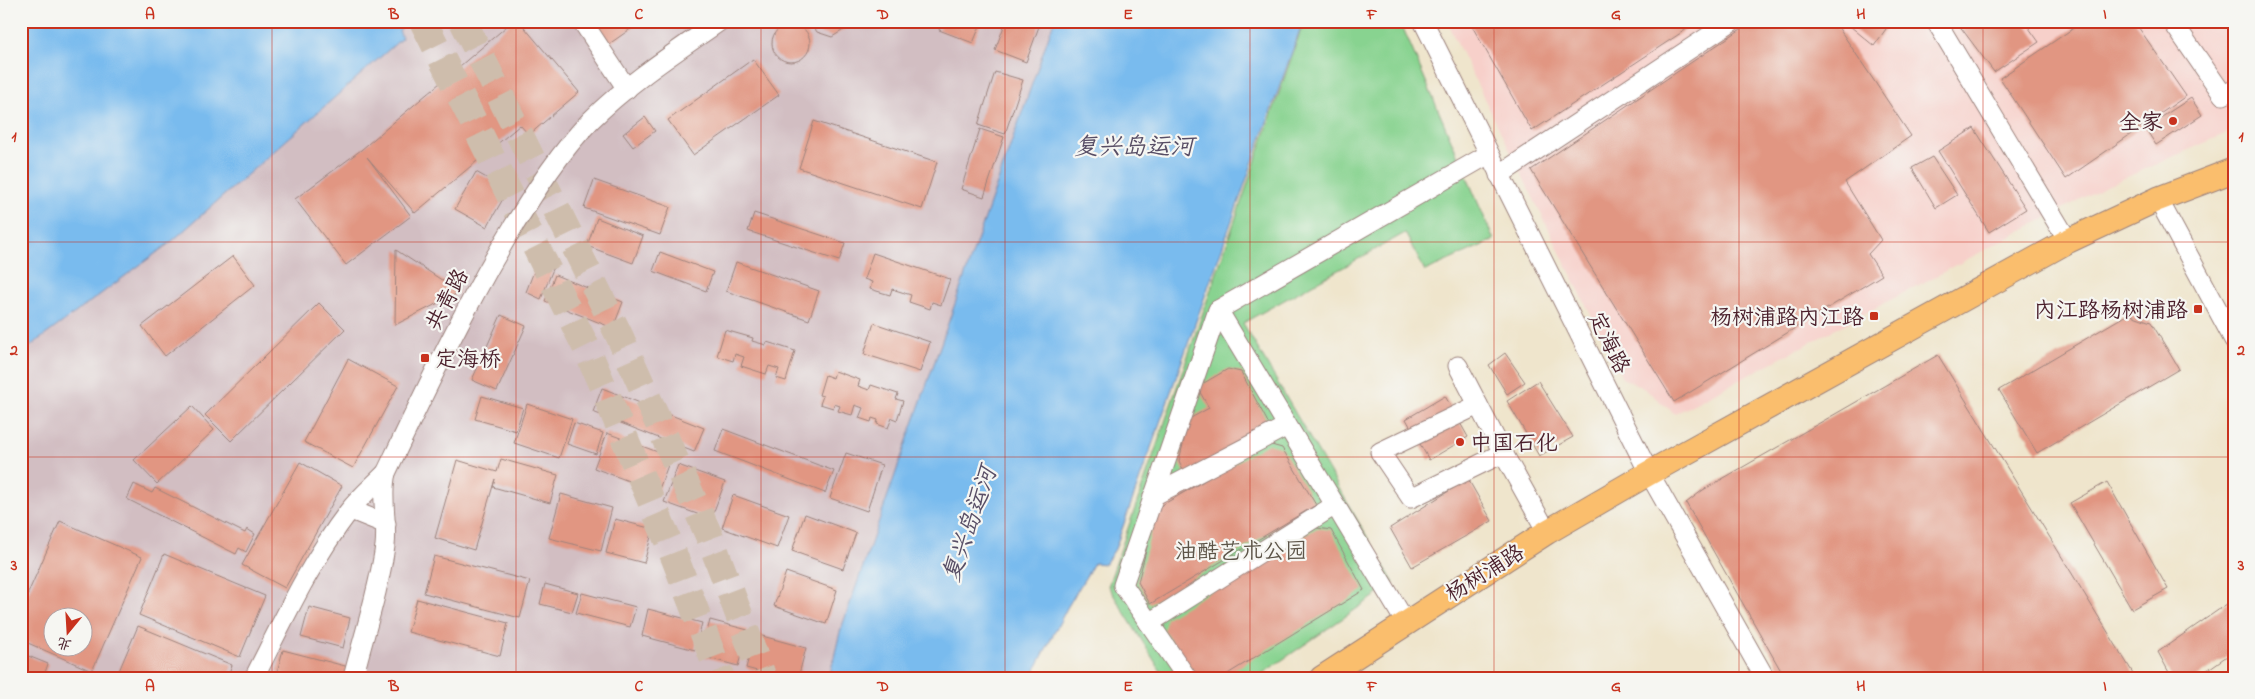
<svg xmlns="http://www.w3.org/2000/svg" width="2255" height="699" viewBox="0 0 2255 699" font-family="'Indie Flower','LXGW WenKai TC',sans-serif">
<rect width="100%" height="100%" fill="#f6f6f2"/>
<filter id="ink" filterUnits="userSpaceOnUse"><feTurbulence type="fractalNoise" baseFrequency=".02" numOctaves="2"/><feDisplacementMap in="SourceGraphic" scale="10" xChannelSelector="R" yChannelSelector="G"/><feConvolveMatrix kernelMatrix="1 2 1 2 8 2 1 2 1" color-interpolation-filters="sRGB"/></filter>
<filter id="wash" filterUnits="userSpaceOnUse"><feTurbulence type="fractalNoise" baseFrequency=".0096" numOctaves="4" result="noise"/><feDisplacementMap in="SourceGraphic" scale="20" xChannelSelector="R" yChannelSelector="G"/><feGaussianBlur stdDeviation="1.12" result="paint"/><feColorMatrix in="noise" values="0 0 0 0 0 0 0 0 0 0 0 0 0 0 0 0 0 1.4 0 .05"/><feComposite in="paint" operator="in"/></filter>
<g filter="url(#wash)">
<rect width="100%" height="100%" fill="#efe5cc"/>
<path fill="#f7d0ca" d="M 1446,21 L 2234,21 L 2234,130 L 2102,188 L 1675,414 L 1645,389 L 1622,378 Z"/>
<path fill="#d2bec2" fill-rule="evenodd" d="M 410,21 L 1054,21 L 840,632 L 829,678 L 21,678 L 21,353 L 171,242 L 402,38 L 399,30 ZM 52,616 L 82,616 L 82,646 L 52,646 Z"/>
<path fill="#88d390" stroke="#69795e" d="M 1304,21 L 1400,21 L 1494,240 L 1425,271 L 1405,233 L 1243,323 L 1394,583 L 1256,678 L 1165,678 L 1108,586 Z"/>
<g fill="#79bbee" stroke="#626d8c">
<path d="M 21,21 L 410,21 L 399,30 L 402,38 L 171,242 L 21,353 Z"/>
<path d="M 1054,21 L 1303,21 L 1115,549 L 1105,564 L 1094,563 L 1067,608 L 1031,678 L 829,678 L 840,632 Z"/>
</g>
<g id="blocks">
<g fill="#e19682" fill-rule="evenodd">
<path d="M 513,21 L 519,21 L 579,92 L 529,135 L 520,125 L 415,213 L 367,157 L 411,216 L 346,265 L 295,199 L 361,150 Z"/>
<path d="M 593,21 L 642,21 L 609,44 Z"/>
<path d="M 810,21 L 849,21 L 845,29 L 832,37 L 817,32 Z"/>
<path d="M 942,21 L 982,21 L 973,43 L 939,30 Z"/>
<path d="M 1006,21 L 1041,21 L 1026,62 L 995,50 Z"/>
<path d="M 1469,21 L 1699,21 L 1532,131 Z"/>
<path d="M 1753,21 L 1834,21 L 1911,136 L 1845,182 L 1881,240 L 1868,254 L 1882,275 L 1674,402 L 1531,170 Z"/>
<path d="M 1844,21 L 1882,21 L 1888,26 L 1874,46 Z"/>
<path d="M 1956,21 L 2024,21 L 2039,42 L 1994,72 Z"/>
<path d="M 2084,21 L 2134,21 L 2186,96 L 2066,179 L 2000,78 Z"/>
<circle cx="791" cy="43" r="19"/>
<path d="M 753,59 L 779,95 L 693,155 L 668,120 Z"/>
<path d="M 995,72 L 1023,80 L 1005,134 L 978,125 Z"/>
<path d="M 2191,98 L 2202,115 L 2156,145 L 2145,128 Z"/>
<path d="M 645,117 L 655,131 L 633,147 L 623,134 Z"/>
<path d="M 814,121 L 937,162 L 922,209 L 799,168 Z"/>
<path d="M 1974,128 L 2026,209 L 1989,232 L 1938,151 Z"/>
<path d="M 980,129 L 1004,137 L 984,197 L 961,189 Z"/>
<path d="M 1932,157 L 1957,195 L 1936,208 L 1912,168 Z"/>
<path d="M 476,172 L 508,190 L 487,227 L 455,209 Z"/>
<path d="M 594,180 L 670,207 L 660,235 L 584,208 Z"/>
<path d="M 754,213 L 845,243 L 839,261 L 748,231 Z"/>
<path d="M 597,218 L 643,236 L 633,263 L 587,246 Z"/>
<path d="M 396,250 L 460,292 L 395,325 Z"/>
<path d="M 660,252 L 713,272 L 706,291 L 653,271 Z"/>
<path d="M 541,253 L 557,259 L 541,299 L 526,292 Z"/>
<path d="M 873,253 L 950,279 L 941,305 L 932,302 L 930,309 L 909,302 L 911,295 L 892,289 L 890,295 L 870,289 L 872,282 L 864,279 Z"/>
<path d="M 233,256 L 255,285 L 165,356 L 142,326 Z"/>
<path d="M 736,262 L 819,291 L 809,320 L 726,291 Z"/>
<path d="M 555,275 L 623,302 L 613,328 L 545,301 Z"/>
<path d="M 319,303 L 345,329 L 231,441 L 205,415 Z"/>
<path d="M 2128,314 L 2151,322 L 2179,369 L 2037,453 L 1999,390 Z"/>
<path d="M 501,315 L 526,326 L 497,391 L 472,380 Z"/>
<path d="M 874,323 L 930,342 L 920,372 L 864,354 Z"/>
<path d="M 725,330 L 753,338 L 752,341 L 766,345 L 767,342 L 795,351 L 786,381 L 776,378 L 779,369 L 769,366 L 766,374 L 741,366 L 744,357 L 735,354 L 733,361 L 717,356 Z"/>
<path d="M 1505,353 L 1525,382 L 1507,394 L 1489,365 Z"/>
<path d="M 1938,355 L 2136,678 L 1785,678 L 1686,503 L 1703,490 Z"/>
<path d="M 348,359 L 398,386 L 353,468 L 304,442 Z"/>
<path d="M 1228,369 L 1241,372 L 1272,430 L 1186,475 L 1179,461 L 1189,419 L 1209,408 L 1197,387 Z"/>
<path d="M 835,371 L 860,380 L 858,386 L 869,390 L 871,385 L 898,394 L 896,399 L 903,401 L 897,420 L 892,418 L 888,428 L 877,424 L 878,420 L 872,418 L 871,422 L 859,418 L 863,408 L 855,405 L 852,415 L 838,411 L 840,406 L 834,404 L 833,408 L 820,404 L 823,396 L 819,395 L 825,375 L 833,378 Z"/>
<path d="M 1538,381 L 1573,437 L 1539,456 L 1507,401 Z"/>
<path d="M 602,388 L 704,428 L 694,452 L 593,412 Z"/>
<path d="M 482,396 L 523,408 L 516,431 L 475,419 Z"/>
<path d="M 1445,396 L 1468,437 L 1429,460 L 1406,419 Z"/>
<path d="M 527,404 L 572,419 L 559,458 L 514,443 Z"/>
<path d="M 192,406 L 214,430 L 157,484 L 134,460 Z"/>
<path d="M 574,423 L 603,433 L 596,454 L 567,444 Z"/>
<path d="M 723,429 L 834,471 L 825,493 L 715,451 Z"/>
<path d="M 607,433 L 671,457 L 658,492 L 594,468 Z"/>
<path d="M 1268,444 L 1282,448 L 1316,505 L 1150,604 L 1138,582 L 1157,508 Z"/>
<path d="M 846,453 L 882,465 L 867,511 L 830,498 Z"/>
<path d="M 501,459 L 558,475 L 550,503 L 493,487 L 495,479 L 474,550 L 435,538 L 457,460 L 497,472 Z"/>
<path d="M 300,462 L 342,486 L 285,588 L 242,565 Z"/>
<path d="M 678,465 L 725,482 L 711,519 L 664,502 Z"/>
<path d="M 1468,479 L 1492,521 L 1412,567 L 1390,528 Z"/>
<path d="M 2107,482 L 2168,589 L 2132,609 L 2070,503 Z"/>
<path d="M 134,484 L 152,493 L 155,488 L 245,533 L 247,529 L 255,534 L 246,552 L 239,548 L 236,554 L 127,499 Z"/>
<path d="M 561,494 L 612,508 L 601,551 L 549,538 Z"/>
<path d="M 733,495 L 789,515 L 777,548 L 722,528 Z"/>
<path d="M 805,514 L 856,533 L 843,569 L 792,551 Z"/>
<path d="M 615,519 L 653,529 L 644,563 L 606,553 Z"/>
<path d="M 60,521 L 142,557 L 92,671 L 21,640 L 21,609 ZM 52,616 L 82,616 L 82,646 L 52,646 Z"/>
<path d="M 1317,528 L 1331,530 L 1364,590 L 1221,678 L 1197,678 L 1164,631 L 1166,618 Z"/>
<path d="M 164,554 L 265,596 L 240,657 L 139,615 Z"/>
<path d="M 434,556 L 530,581 L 520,618 L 424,593 Z"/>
<path d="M 786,572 L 837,590 L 826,624 L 774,606 Z"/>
<path d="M 545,584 L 578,593 L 572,612 L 540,604 Z"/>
<path d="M 582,593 L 636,607 L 630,627 L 576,613 Z"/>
<path d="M 417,599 L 508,623 L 500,656 L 408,632 Z"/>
<path d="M 2234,599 L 2234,651 L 2196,678 L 2172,678 L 2158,652 Z"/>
<path d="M 309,607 L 350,618 L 343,648 L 301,637 Z"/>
<path d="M 648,609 L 702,623 L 695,650 L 642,636 Z"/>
<path d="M 710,620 L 748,630 L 738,666 L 701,656 Z"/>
<path d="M 138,626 L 232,665 L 227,678 L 116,678 Z"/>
<path d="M 755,634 L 806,648 L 798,678 L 783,678 L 746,668 Z"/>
<path d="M 283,650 L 349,667 L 347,678 L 299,678 L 277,672 Z"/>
<path d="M 21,653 L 48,664 L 43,678 L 21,678 Z"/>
</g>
</g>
</g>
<g filter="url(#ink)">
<use href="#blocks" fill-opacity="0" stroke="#9c827c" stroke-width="1"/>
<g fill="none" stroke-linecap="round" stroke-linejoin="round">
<g stroke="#cebdac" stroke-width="28" stroke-dasharray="28 14" stroke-linecap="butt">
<path d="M 423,21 L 586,347 L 671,548 L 721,678"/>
<path d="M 463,21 L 619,335 L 710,538 L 763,678"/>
</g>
<g stroke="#9c827c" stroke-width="21">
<g id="minor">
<path d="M 582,21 L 627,89"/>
<path d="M 1423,21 L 1649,473 L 1765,678"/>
<path d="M 1936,21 L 2068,241"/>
<path d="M 2172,21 L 2223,95 L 2234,90"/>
<path d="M 1499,175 L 1732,21"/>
<path d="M 2158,199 L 2234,340"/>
<path d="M 1218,310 L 1406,623"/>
<path d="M 1458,366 L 1503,453 L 1547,532"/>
<path d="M 1478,405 L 1380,452 L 1411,498 L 1503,453"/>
<path d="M 1153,496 L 1287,426"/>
<path d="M 351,510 L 386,524"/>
<path d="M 1149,623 L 1335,505"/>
<path d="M 254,678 C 283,621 310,562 349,511 C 360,497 374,485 386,473"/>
<path d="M 353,678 C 364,634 379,590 385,546 C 388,521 380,497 386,473 C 426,389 465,306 513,227 C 536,190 560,152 591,120 C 629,82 676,52 720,21"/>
<path d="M 1187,678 L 1123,585 L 1218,310 L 1489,154"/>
</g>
</g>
<g stroke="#9c827c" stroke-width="26">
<path id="major" d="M 1322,678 L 1547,532 L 1649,473 L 2068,241 L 2158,199 L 2234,170"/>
</g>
<use href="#minor" stroke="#fff" stroke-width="19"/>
<use href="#major" stroke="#fabe6d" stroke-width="24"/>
</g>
</g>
<path fill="none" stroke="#c8321e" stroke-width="1" stroke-opacity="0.55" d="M 272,21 L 272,678M 516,21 L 516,678M 761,21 L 761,678M 1005,21 L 1005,678M 1250,21 L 1250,678M 1494,21 L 1494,678M 1739,21 L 1739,678M 1983,21 L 1983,678M 21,242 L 2234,242M 21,457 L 2234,457"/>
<g fill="#c8321e" stroke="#f6f6f2" stroke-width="2">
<circle cx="2173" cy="121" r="5"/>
<rect x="2193" y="304" width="10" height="10" rx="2.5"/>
<rect x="1869" y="311" width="10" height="10" rx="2.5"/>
<rect x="420" y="353" width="10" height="10" rx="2.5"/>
<circle cx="1460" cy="442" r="5"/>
</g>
<g text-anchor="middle" stroke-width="4.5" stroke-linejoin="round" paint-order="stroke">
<g font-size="22" fill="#4a1f2b" stroke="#f6f6f2" text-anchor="end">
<text x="2163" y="129">全家</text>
<text x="2188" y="317">内江路杨树浦路</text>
<text x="1864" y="324">杨树浦路内江路</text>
<text x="435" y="366" text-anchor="start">定海桥</text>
<text x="1470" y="450" text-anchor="start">中国石化</text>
</g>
<g font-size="22" fill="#4a1f2b" stroke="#f6f6f2">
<text transform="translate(446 299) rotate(-62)" y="8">共青路</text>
<text transform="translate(1610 342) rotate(63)" y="8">定海路</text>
<text transform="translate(1484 572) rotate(-32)" y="8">杨树浦路</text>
</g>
<g font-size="22" fill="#5d5549" stroke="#f6f6f2">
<text x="1241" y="558">油酷艺术公园</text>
</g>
<g font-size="24" font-style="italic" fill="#584e66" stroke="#f6f6f2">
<text x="1134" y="154">复兴岛运河</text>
<text transform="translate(969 524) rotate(-71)" y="8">复兴岛运河</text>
</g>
</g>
<rect width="2255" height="699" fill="none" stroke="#f6f6f2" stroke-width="55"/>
<g transform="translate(68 632) rotate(198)"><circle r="24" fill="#f6f6f2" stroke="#b1a0a2"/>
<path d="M0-4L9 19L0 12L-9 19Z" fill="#c8321e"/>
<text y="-8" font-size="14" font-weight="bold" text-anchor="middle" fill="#4a1f2b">北</text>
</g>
<rect x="28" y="28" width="2200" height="644" fill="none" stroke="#c8321e" stroke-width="2"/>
<g font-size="16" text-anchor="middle" font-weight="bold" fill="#c8321e">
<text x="150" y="19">A</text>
<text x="394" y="19">B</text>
<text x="639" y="19">C</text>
<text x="883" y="19">D</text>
<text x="1128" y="19">E</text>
<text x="1372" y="19">F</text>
<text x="1616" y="19">G</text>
<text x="1861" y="19">H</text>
<text x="2105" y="19">I</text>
<text x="14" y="141">1</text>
<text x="2241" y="141">1</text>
<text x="14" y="355">2</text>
<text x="2241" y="355">2</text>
<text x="14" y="570">3</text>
<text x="2241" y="570">3</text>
<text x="150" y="691">A</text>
<text x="394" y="691">B</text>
<text x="639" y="691">C</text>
<text x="883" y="691">D</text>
<text x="1128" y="691">E</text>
<text x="1372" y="691">F</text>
<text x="1616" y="691">G</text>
<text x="1861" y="691">H</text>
<text x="2105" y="691">I</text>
</g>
</svg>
